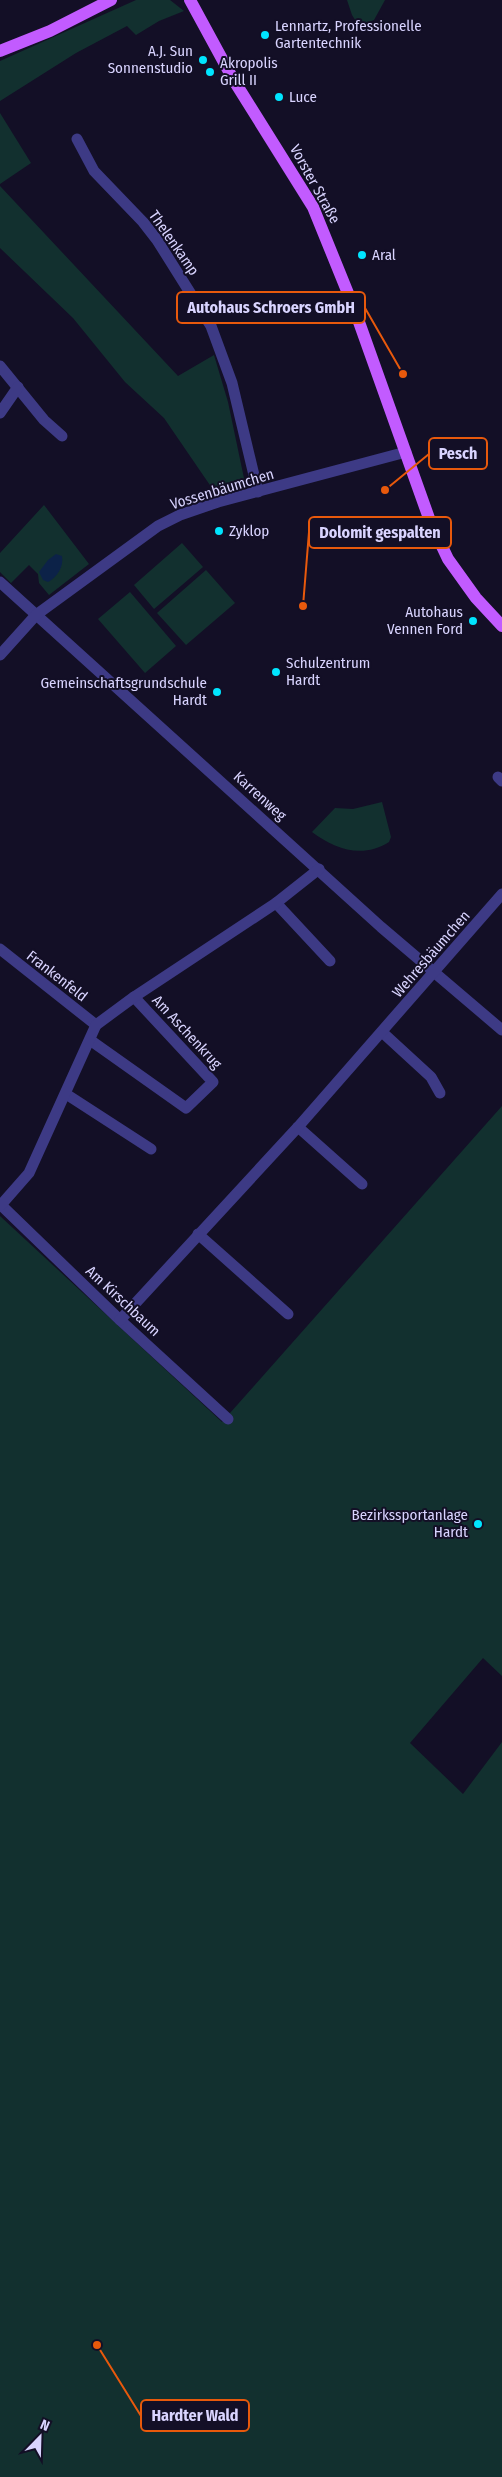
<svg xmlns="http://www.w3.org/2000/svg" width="502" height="2477" viewBox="0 0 502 2477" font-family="'Fira Sans Condensed',sans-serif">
<rect width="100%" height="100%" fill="#130f26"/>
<g fill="#12302f">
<path d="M 136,0 L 170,0 L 184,11 L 159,21 L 136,35 L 127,26 L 76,53 L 0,101 L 0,61 Z"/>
<path d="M 347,0 L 385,0 L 374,20 L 359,26 L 352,15 Z"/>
<path d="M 0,113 L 31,163 L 0,184 Z"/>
<path d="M 0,186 L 178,376 L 214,355 L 228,402 L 245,483 L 241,489 L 216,494 L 164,418 L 125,382 L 73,318 L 0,248 Z"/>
<path d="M 44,505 L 89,564 L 49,595 L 39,583 L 38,574 L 29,565 L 11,583 L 0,572 L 0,553 Z"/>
<path d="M 182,543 L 203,567 L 154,609 L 134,585 Z"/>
<path d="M 206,570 L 235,603 L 186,645 L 157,613 Z"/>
<path d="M 130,592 L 176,646 L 145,673 L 98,619 Z"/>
<path d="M 382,802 L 391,837 L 389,842 C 362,859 335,849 312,832 L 335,808 L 353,809 Z"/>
<path d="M 502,1106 L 502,1676 L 483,1658 L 410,1743 L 463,1794 L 502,1742 L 502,2477 L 0,2477 L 0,1216 L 222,1422 Z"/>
</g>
<path fill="#0c2248" d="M 56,554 L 62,556 C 64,567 57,577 48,582 L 43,580 L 39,572 L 48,560 Z"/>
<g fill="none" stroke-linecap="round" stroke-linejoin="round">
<g stroke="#3d3a85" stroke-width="11">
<path d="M 77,139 L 94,171 L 143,222 L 157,240 L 211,326 L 232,383 L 258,492"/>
<path d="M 0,366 L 44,420 L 62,436"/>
<path d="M 0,413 L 18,387"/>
<path d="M 0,582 L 381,927 L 502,1030"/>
<path d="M 0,655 L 36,615 L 158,526 L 180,515 L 218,502 L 406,452"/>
<path d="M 498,777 L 502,781"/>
<path d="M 276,903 L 330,961"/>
<path d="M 0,949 L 96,1025"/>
<path d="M 382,1032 L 431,1077 L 440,1093"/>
<path d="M 90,1040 L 186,1108 L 213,1082 L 134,997"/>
<path d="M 66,1094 L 151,1149"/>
<path d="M 298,1127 L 362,1184"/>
<path d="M 0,1204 L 120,1320 L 228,1419"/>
<path d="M 1,1205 L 29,1173 L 96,1025 L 134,997 L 276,903 L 319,869"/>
<path d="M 198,1234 L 288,1314"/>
<path d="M 120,1320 L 298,1127 L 502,894"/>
</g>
<g stroke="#c25bff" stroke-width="12">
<path d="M 190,0 L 233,79 L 313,207 L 354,308 L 430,521 L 448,559 L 476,598 L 502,626"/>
<path d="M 0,51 L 50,31 L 111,0"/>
</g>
</g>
<g fill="#00e5ff" stroke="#130f26" stroke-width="2">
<circle cx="265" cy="35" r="5"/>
<circle cx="203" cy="60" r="5"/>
<circle cx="210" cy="72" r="5"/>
<circle cx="279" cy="97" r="5"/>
<circle cx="362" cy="255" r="5"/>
<circle cx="219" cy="531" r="5"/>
<circle cx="473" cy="621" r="5"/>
<circle cx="276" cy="672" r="5"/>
<circle cx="217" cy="692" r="5"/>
<circle cx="478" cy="1524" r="5"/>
</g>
<g text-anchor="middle" stroke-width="4" stroke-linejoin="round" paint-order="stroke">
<g font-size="15" fill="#d9d4ff" stroke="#130f26" text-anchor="start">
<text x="275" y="31">Lennartz, Professionelle<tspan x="275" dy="17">Gartentechnik</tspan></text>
<text x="193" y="56" text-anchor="end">A.J. Sun<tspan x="193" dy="17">Sonnenstudio</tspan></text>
<text x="220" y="68">Akropolis<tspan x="220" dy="17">Grill II</tspan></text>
<text x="289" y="102">Luce</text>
<text x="372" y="260">Aral</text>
<text x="229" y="536">Zyklop</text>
<text x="463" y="617" text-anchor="end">Autohaus<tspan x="463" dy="17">Vennen Ford</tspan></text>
<text x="286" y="668">Schulzentrum<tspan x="286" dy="17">Hardt</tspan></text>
<text x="207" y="688" text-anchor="end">Gemeinschaftsgrundschule<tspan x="207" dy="17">Hardt</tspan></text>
<text x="468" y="1520" text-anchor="end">Bezirkssportanlage<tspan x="468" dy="17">Hardt</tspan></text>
</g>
<g font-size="15" fill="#d9d4ff" stroke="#130f26">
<text transform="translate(315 184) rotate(61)" y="5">Vorster Straße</text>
<text transform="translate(174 243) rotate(55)" y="5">Thelenkamp</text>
<text transform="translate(222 489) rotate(-17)" y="5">Vossenbäumchen</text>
<text transform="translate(260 796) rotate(42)" y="5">Karrenweg</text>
<text transform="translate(431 954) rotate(-49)" y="5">Wehresbäumchen</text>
<text transform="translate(57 976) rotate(38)" y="5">Frankenfeld</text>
<text transform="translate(187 1032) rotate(47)" y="5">Am Aschenkrug</text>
<text transform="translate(123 1301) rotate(43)" y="5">Am Kirschbaum</text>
</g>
</g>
<path fill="none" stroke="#e8590c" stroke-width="2" d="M403 374L365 308M385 490L429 454M303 606L309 532M97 2345L141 2416"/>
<g fill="#e8590c" stroke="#130f26" stroke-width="2">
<circle cx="403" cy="374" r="5"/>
<circle cx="385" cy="490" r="5"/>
<circle cx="303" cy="606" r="5"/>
<circle cx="97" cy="2345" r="5"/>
</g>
<g fill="#130f26" stroke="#e8590c" stroke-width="2">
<rect x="177" y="292" width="188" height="31" rx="5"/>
<rect x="429" y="438" width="58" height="31" rx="5"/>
<rect x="309" y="517" width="142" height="31" rx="5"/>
<rect x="141" y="2400" width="108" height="31" rx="5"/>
</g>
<g font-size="16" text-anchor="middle" font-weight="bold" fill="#d9d4ff">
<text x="271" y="313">Autohaus Schroers GmbH</text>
<text x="458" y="459">Pesch</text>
<text x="380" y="538">Dolomit gespalten</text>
<text x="195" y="2421">Hardter Wald</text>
</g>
<g transform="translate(40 2437) rotate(23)" stroke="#130f26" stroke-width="4" paint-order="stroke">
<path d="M0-4L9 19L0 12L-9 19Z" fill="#d9d4ff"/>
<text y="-8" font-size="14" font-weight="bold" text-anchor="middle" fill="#d9d4ff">N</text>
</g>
</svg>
